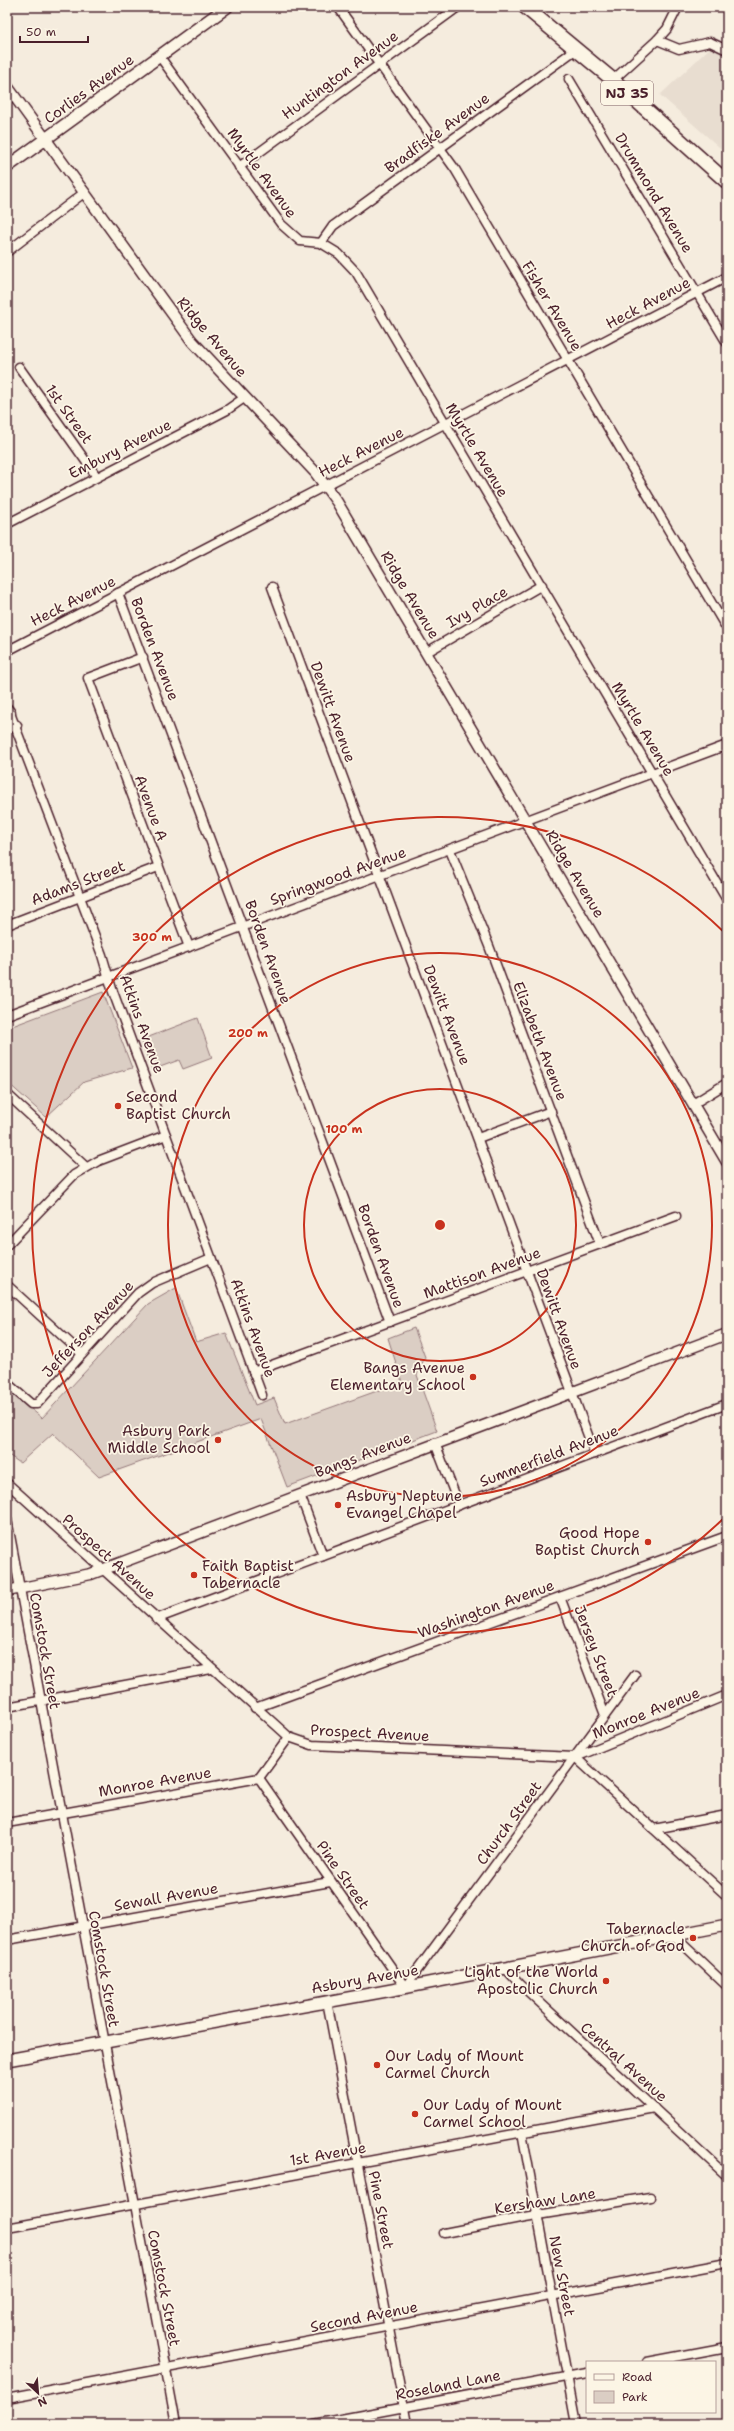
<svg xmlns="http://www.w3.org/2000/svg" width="734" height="2431" viewBox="0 0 734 2431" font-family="'Shantell Sans',sans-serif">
<rect width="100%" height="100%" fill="#f5ecde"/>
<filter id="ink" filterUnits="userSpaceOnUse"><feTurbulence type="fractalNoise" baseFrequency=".025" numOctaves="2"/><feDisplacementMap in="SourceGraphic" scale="8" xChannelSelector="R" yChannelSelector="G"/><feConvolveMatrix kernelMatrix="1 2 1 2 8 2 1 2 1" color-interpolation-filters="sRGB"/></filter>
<g filter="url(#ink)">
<path fill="#e8ddd0" d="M 714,44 L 727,55 L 727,154 L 660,95 Z"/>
<g fill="#dbcec4" stroke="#927678">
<path d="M 103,992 L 132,1068 L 84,1082 L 46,1117 L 7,1082 L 7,1028 Z"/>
<path d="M 198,1018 L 212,1058 L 183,1069 L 179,1060 L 152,1070 L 141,1040 Z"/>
<path d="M 176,1288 L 196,1342 L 226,1333 L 255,1405 L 274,1398 L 285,1424 L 402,1382 L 388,1338 L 414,1328 L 425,1357 L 417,1375 L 437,1431 L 287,1487 L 261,1419 L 99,1477 L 53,1433 L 20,1463 L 7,1454 L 7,1389 L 42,1418 L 148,1304 Z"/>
</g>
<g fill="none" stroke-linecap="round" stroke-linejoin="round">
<g stroke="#4a1f2b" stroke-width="11">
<g id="minor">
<path d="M 338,7 L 455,169 L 727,629"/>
<path d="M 657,40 L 679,49 L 710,42 L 727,50"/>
<path d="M 160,57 L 281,224 L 300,241 L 321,243 L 339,254 L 356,272 L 727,900"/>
<path d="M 569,79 L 727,343"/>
<path d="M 613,80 L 657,40 L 667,29 L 678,7"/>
<path d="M 239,167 L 458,7"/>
<path d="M 321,243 L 333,226 L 575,50"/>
<path d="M 7,252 L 85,192"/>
<path d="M 19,367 L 97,477"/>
<path d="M 7,524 L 227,410 L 244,398"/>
<path d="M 272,587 L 595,1454"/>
<path d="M 118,593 L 390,1322"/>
<path d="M 7,651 L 727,277"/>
<path d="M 427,652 L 542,585"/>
<path d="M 143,657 L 88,678 L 189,947"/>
<path d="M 10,713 L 102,955 L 112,989 L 262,1395"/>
<path d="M 7,729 L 17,725"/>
<path d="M 450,850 L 489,946 L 600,1244"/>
<path d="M 7,925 L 158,867"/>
<path d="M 7,1015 L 727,745"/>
<path d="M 7,1094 L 86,1167"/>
<path d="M 693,1104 L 727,1083"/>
<path d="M 478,1138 L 551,1111"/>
<path d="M 7,1245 L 74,1175 L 98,1161 L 166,1135"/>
<path d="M 7,1285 L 82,1354"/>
<path d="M 253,1372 L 676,1216"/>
<path d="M 7,1383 L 31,1404 L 37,1404 L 138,1293 L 152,1283 L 211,1258"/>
<path d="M 435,1443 L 459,1505"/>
<path d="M 7,1483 L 289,1737 L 312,1745 L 575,1757 L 727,1896"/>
<path d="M 300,1495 L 323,1556"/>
<path d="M 7,1519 L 176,2424"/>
<path d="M 560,1597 L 605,1715"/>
<path d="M 156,1619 L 727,1404"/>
<path d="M 7,1707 L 211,1669"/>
<path d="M 255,1708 L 727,1536"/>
<path d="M 576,1757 L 727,1695"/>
<path d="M 259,1778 L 405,1987 L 635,1675"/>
<path d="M 7,1823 L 259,1778 L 289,1737"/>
<path d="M 654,1829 L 727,1815"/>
<path d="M 672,1934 L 727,1986"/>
<path d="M 7,1940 L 330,1882"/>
<path d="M 504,1967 L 520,1984 L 727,2176"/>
<path d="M 327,2001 L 407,2424"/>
<path d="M 522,2132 L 576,2424"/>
<path d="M 7,2228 L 654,2108"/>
<path d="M 444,2233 L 525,2217 L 650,2197"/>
<path d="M 647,2362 L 727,2347"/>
<path d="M 7,2398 L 727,2263"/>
<path d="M 314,2424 L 587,2373"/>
</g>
</g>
<g stroke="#4a1f2b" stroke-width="13">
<g id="tertiary">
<path d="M 7,86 L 192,341 L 315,472 L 337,502 L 727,1162"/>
<path d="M 7,709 L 10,713"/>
<path d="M 7,1591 L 91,1574 L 727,1334"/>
</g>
</g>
<g stroke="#4a1f2b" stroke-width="14">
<g id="secondary">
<path d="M 7,167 L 227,7"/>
<path d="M 7,2060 L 403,1988 L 727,1925"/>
</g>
</g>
<g stroke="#4a1f2b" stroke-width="16">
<path id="primary" d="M 525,7 L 613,80 L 727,182"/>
</g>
<use href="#minor" stroke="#fcf5e5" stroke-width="8"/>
<use href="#tertiary" stroke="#fcf5e5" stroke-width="10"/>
<use href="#secondary" stroke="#fcf5e5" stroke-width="11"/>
<use href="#primary" stroke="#fcf5e5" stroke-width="13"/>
</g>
</g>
<g fill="none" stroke="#c8321e" stroke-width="2">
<circle cx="440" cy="1225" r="136"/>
<circle cx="440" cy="1225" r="272"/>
<path d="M726 1516A408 408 0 1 1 726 934"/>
</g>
<g fill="#c8321e" stroke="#fcf5e5" stroke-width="1.5">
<circle cx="118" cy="1106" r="4"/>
<circle cx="473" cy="1377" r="4"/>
<circle cx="218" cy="1440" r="4"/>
<circle cx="338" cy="1505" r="4"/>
<circle cx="648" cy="1542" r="4"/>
<circle cx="194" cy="1575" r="4"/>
<circle cx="693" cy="1938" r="4"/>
<circle cx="606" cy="1981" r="4"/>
<circle cx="377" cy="2065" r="4"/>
<circle cx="415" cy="2114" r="4"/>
</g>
<g text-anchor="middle" stroke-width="3.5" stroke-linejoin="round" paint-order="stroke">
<rect fill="#fcf5e5" stroke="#7f5f63" stroke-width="1" x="601" y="81" width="52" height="24" rx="3"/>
<g font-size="14" font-weight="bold" fill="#4a1f2b">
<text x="627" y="98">NJ 35</text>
</g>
<g font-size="15" fill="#4a1f2b" stroke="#fcf5e5">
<text transform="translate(340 75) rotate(-36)" y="5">Huntington Avenue</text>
<text transform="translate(89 89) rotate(-36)" y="5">Corlies Avenue</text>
<text transform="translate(437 133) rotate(-36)" y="5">Bradfiske Avenue</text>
<text transform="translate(262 173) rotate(54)" y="5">Myrtle Avenue</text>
<text transform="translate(654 193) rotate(59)" y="5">Drummond Avenue</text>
<text transform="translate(648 303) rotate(-28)" y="5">Heck Avenue</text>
<text transform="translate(552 306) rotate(59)" y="5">Fisher Avenue</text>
<text transform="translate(212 337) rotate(50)" y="5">Ridge Avenue</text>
<text transform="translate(69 414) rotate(54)" y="5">1st Street</text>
<text transform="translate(120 449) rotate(-27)" y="5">Embury Avenue</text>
<text transform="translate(477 450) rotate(59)" y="5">Myrtle Avenue</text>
<text transform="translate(361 452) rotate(-27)" y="5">Heck Avenue</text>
<text transform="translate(410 595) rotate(59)" y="5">Ridge Avenue</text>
<text transform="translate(73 601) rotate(-27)" y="5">Heck Avenue</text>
<text transform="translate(477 607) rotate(-30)" y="5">Ivy Place</text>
<text transform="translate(155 649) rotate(69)" y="5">Borden Avenue</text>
<text transform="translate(333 712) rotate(70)" y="5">Dewitt Avenue</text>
<text transform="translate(643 729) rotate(59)" y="5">Myrtle Avenue</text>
<text transform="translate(151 808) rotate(70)" y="5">Avenue A</text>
<text transform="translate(575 874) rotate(59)" y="5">Ridge Avenue</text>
<text transform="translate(338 876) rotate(-20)" y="5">Springwood Avenue</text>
<text transform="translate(78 883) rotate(-21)" y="5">Adams Street</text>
<text transform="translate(268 952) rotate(70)" y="5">Borden Avenue</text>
<text transform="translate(447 1015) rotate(69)" y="5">Dewitt Avenue</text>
<text transform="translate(142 1024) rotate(70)" y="5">Atkins Avenue</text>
<text transform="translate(540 1041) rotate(69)" y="5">Elizabeth Avenue</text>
<text transform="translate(381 1256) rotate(70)" y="5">Borden Avenue</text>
<text transform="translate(482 1273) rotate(-20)" y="5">Mattison Avenue</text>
<text transform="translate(559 1319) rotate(70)" y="5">Dewitt Avenue</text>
<text transform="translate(253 1328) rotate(70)" y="5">Atkins Avenue</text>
<text transform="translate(88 1329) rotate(-47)" y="5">Jefferson Avenue</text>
<text transform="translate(363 1455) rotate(-21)" y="5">Bangs Avenue</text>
<text transform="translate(549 1456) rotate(-21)" y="5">Summerfield Avenue</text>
<text transform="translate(109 1557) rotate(42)" y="5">Prospect Avenue</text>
<text transform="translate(486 1609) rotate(-20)" y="5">Washington Avenue</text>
<text transform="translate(45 1651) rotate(80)" y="5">Comstock Street</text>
<text transform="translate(596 1651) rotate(69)" y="5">Jersey Street</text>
<text transform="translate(646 1713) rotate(-22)" y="5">Monroe Avenue</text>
<text transform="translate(370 1733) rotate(3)" y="5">Prospect Avenue</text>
<text transform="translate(155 1782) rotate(-10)" y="5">Monroe Avenue</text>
<text transform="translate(509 1823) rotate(-54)" y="5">Church Street</text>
<text transform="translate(343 1875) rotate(55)" y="5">Pine Street</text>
<text transform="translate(166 1897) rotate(-10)" y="5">Sewall Avenue</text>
<text transform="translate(104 1969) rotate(80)" y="5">Comstock Street</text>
<text transform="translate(365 1979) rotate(-10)" y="5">Asbury Avenue</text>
<text transform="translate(624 2062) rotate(42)" y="5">Central Avenue</text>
<text transform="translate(328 2154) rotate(-10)" y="5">1st Avenue</text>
<text transform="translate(545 2201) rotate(-9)" y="5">Kershaw Lane</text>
<text transform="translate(381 2210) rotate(79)" y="5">Pine Street</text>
<text transform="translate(562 2276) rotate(79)" y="5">New Street</text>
<text transform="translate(164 2288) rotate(79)" y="5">Comstock Street</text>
<text transform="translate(364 2317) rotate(-11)" y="5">Second Avenue</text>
<text transform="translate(448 2385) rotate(-11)" y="5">Roseland Lane</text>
</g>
<g font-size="15" fill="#4a1f2b" stroke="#fcf5e5" text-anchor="start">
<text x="126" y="1102">Second<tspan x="126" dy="17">Baptist Church</tspan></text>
<text x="465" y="1373" text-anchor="end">Bangs Avenue<tspan x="465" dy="17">Elementary School</tspan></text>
<text x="210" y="1436" text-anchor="end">Asbury Park<tspan x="210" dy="17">Middle School</tspan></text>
<text x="346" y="1501">Asbury Neptune<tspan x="346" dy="17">Evangel Chapel</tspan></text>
<text x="640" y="1538" text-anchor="end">Good Hope<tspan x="640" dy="17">Baptist Church</tspan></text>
<text x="202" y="1571">Faith Baptist<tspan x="202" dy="17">Tabernacle</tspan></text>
<text x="685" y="1934" text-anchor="end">Tabernacle<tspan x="685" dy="17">Church of God</tspan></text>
<text x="598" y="1977" text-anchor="end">Light of the World<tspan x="598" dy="17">Apostolic Church</tspan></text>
<text x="385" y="2061">Our Lady of Mount<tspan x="385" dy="17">Carmel Church</tspan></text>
<text x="423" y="2110">Our Lady of Mount<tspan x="423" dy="17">Carmel School</tspan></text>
</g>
</g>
<circle cx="440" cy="1225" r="6" fill="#c8321e" stroke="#fcf5e5" stroke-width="2"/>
<g font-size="12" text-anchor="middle" font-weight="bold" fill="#c8321e" stroke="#fcf5e5" stroke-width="3.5" stroke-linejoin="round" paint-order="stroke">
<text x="152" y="941">300 m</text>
<text x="248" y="1037">200 m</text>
<text x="344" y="1133">100 m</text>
</g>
<rect width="734" height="2431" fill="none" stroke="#fcf5e5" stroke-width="24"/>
<rect x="12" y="12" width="710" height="2407" fill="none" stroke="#4a1f2b" stroke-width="1.5" filter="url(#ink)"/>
<rect x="586" y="2361" width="130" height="52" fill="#fcf5e5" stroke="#b59f9b"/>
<rect x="594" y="2374" width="20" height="6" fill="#fcf5e5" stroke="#b59f9b"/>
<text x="622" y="2381" font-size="12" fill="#4a1f2b">Road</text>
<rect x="594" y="2391" width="20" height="12" fill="#dbcec4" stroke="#b59f9b"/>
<text x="622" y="2401" font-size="12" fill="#4a1f2b">Park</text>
<g transform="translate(38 2393) rotate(154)" stroke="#fcf5e5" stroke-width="3" paint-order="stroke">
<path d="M0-3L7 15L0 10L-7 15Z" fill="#4a1f2b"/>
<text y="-6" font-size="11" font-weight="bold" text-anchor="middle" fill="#4a1f2b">N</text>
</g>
<path d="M20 36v6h68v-6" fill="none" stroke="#4a1f2b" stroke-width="2"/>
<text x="26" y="36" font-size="12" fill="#4a1f2b" stroke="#fcf5e5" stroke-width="3" paint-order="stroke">50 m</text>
</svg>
